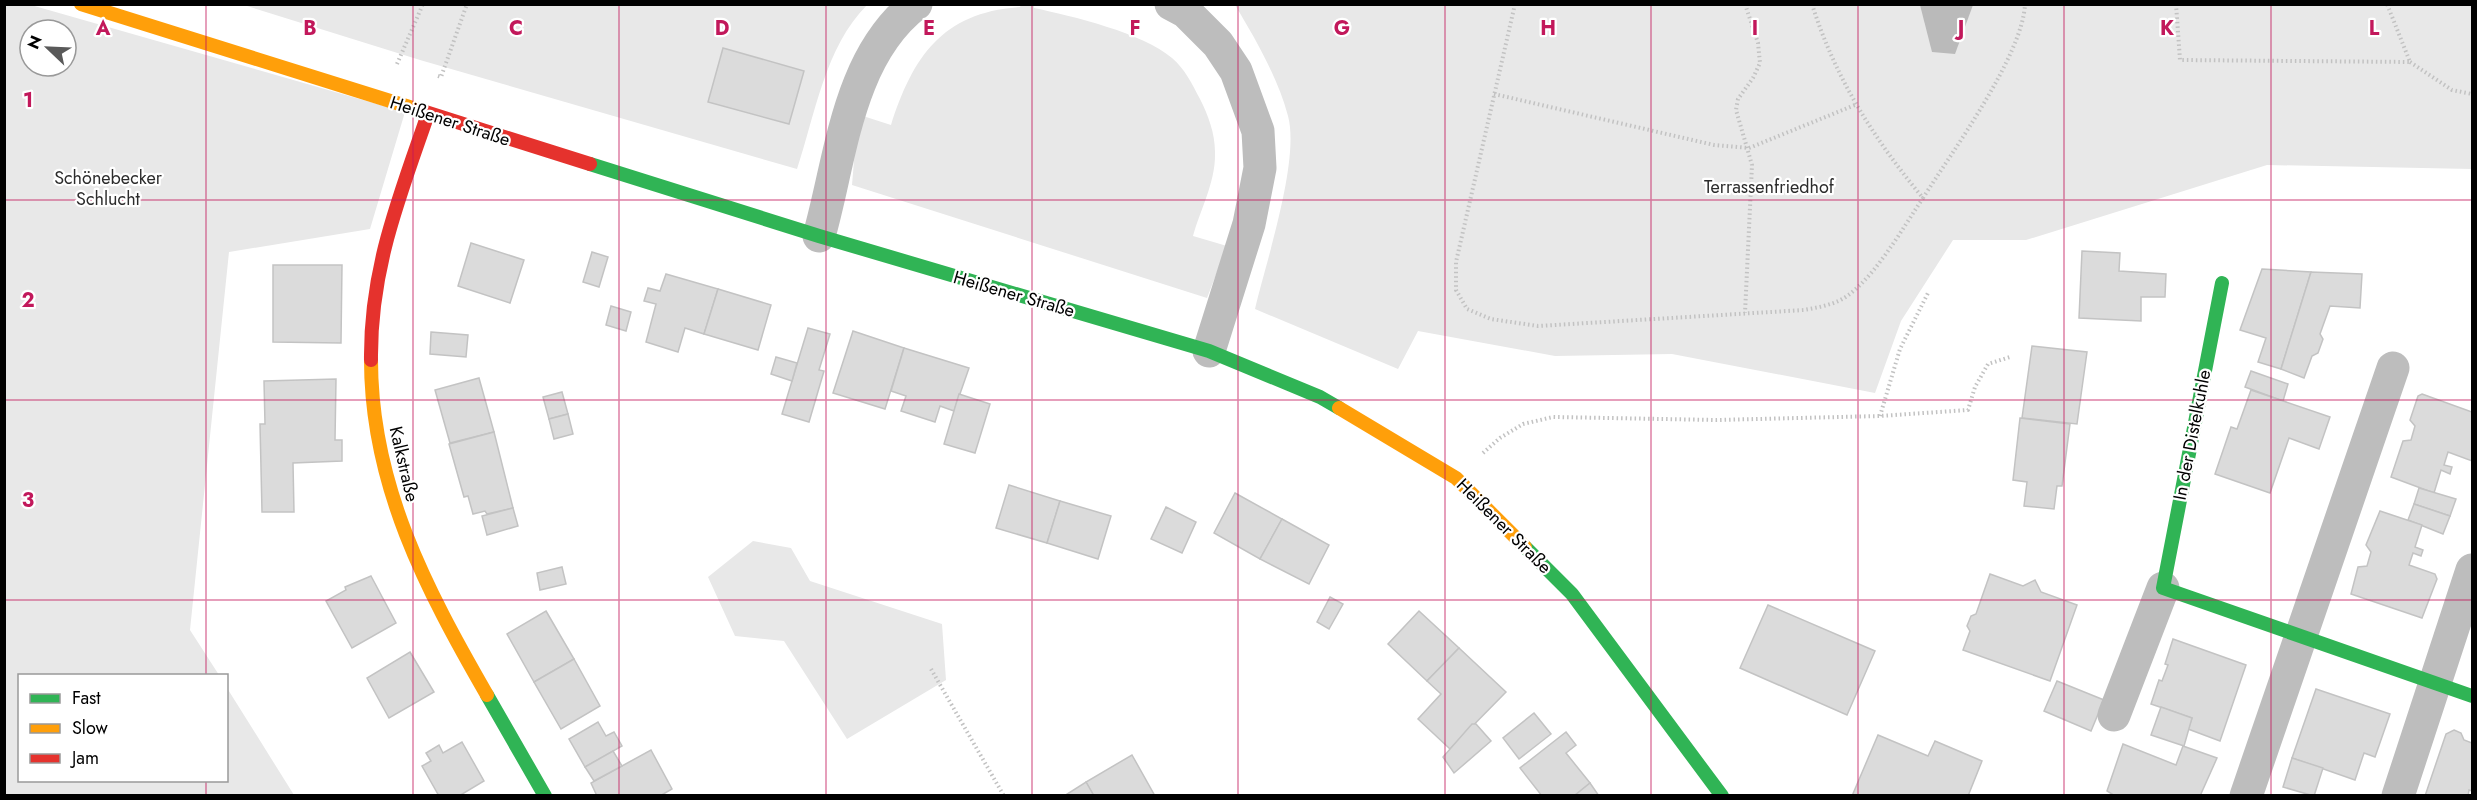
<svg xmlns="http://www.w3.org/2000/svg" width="2477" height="800" viewBox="0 0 2477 800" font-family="Jost,sans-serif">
<rect width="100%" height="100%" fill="#fff"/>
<g fill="#e8e8e8" fill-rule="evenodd">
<path d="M 5,5 L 31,5 L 405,112 L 370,229 L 229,252 L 190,630 L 219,675 L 20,676 L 20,780 L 226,780 L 227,688 L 294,795 L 5,796 ZM 30,30 L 66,30 L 66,66 L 30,66 Z"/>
<path d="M 244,5 L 867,5 C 825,47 815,115 797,169 L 420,60 Z"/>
<path d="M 1021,5 L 1034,5 L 1034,8 C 1072,16 1143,33 1172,58 C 1185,69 1192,84 1200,99 C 1208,115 1215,133 1215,152 C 1216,181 1201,208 1193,236 L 1227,246 L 1207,298 L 852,185 L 855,149 L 863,116 L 891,125 C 913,56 943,12 1020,7 Z"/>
<path d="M 1235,5 L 2472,5 L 2472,169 L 2267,165 L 2026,240 L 1953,240 L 1901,321 L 1875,393 L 1672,354 L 1555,356 L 1418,331 L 1398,369 L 1255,309 C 1266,262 1300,160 1288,116 C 1278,78 1255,38 1235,5 Z"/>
<path d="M 753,541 L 791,548 L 810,581 L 942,624 L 946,680 L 847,739 L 784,641 L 735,636 L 708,577 Z"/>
</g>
<path fill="#bababa" d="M 1920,5 L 1973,5 L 1955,54 L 1932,52 Z"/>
<g fill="#dbdbdb" stroke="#c3c3c3" stroke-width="1.5">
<path d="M 723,48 L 804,71 L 789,124 L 708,102 Z"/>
<path d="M 471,243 L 524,260 L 510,303 L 458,286 Z"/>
<path d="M 2082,251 L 2120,253 L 2119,271 L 2166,274 L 2165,297 L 2141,297 L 2141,321 L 2079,318 Z"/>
<path d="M 592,252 L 608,257 L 599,287 L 583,282 Z"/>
<path d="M 273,265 L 342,265 L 341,343 L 273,342 Z"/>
<path d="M 2262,269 L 2311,272 L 2281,369 L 2258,362 L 2266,338 L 2240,330 Z"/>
<path d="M 2311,272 L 2362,274 L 2360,308 L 2330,306 L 2320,334 L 2323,339 L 2318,353 L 2312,356 L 2304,378 L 2281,369 Z"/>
<path d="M 666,274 L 718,289 L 704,334 L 685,328 L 678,352 L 646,342 L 656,304 L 644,301 L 648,288 L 660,291 Z"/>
<path d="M 718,289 L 771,305 L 758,350 L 704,334 Z"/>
<path d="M 611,306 L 631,312 L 626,331 L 606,325 Z"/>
<path d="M 808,328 L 830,334 L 819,370 L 824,371 L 809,422 L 782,414 Z"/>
<path d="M 853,331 L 904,348 L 885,409 L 833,393 Z"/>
<path d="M 431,332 L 468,335 L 466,357 L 430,354 Z"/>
<path d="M 2032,346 L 2087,352 L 2077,424 L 2022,418 Z"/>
<path d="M 904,348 L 969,368 L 954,411 L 940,406 L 935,422 L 901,411 L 906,396 L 891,391 Z"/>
<path d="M 776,357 L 797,363 L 792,381 L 771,374 Z"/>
<path d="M 2251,371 L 2288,384 L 2283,401 L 2245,387 Z"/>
<path d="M 479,378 L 494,432 L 450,443 L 435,390 Z"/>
<path d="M 336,379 L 335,440 L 342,440 L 342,461 L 293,463 L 294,512 L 262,512 L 260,424 L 265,424 L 264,381 Z"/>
<path d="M 2251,390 L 2330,417 L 2319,449 L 2289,438 L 2270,493 L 2215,474 L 2231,427 L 2237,429 Z"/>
<path d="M 562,392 L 568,414 L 549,419 L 543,397 Z"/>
<path d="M 959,394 L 990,404 L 975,453 L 944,444 Z"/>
<path d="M 2422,394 L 2472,412 L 2472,461 L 2448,452 L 2444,465 L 2452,467 L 2450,474 L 2441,470 L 2434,493 L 2391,477 L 2403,441 L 2411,440 L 2415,426 L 2410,420 L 2418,396 Z"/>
<path d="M 568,414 L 573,434 L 554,439 L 549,419 Z"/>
<path d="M 2020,418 L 2070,424 L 2062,486 L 2057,486 L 2054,509 L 2024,506 L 2027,482 L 2013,480 Z"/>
<path d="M 494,432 L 513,508 L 487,514 L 485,511 L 473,514 L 468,496 L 464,497 L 449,444 Z"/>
<path d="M 1009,485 L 1060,501 L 1047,543 L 996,528 Z"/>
<path d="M 2419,488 L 2456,499 L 2450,516 L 2414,504 Z"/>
<path d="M 1235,493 L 1282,519 L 1260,559 L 1214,533 Z"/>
<path d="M 1060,501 L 1111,516 L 1098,559 L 1047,543 Z"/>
<path d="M 2414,504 L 2450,516 L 2443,534 L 2408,520 Z"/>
<path d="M 1166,507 L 1196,522 L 1182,553 L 1151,539 Z"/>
<path d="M 513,508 L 518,526 L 487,535 L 482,516 Z"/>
<path d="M 2380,511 L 2422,525 L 2415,547 L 2423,550 L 2421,556 L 2413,553 L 2409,565 L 2435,574 L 2437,579 L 2422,618 L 2351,594 L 2358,567 L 2367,566 L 2371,552 L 2366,545 Z"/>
<path d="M 1282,519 L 1329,545 L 1309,584 L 1260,559 Z"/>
<path d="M 562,567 L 566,584 L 540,590 L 537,573 Z"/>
<path d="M 1990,574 L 2023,586 L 2035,580 L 2041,592 L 2077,605 L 2050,681 L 1963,650 L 1970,631 L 1967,626 L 1971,616 L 1976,614 Z"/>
<path d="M 371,576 L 396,623 L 352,648 L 326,601 L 346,590 L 345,587 Z"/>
<path d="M 1330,597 L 1343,604 L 1329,629 L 1317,622 Z"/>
<path d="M 1768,605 L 1875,651 L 1847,715 L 1740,668 Z"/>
<path d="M 546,611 L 574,659 L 534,682 L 507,634 Z"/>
<path d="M 1419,611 L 1459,648 L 1427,681 L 1388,644 Z"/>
<path d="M 2173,639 L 2246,665 L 2220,741 L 2188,729 L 2192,718 L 2151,704 L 2159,680 L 2162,681 L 2168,665 L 2165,664 Z"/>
<path d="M 1459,648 L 1506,692 L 1450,749 L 1418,719 L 1441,694 L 1427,681 Z"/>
<path d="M 410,652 L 434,692 L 389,718 L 367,678 Z"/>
<path d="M 574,659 L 600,706 L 561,729 L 534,682 Z"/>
<path d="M 2057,681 L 2104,700 L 2091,731 L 2044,711 Z"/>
<path d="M 2316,689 L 2390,714 L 2375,757 L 2364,753 L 2355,780 L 2292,758 Z"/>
<path d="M 2161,707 L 2192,718 L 2184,746 L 2151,735 Z"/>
<path d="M 1534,713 L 1551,734 L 1519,759 L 1503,738 Z"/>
<path d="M 598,722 L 606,736 L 614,732 L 622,746 L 585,767 L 569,739 Z"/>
<path d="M 1472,724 L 1476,724 L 1491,741 L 1454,773 L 1443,757 Z"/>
<path d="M 2454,730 L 2461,733 L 2464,740 L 2472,743 L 2472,791 L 2469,790 L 2468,796 L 2425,796 L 2446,734 Z"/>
<path d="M 1566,732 L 1576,745 L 1566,753 L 1590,783 L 1574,796 L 1542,796 L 1520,768 Z"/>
<path d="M 1878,735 L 1928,756 L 1935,741 L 1982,761 L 1968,796 L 1852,796 Z"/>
<path d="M 462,742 L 484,781 L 459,796 L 439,796 L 422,766 L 431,761 L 426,753 L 439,745 L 443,753 Z"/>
<path d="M 2123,744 L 2176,765 L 2183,746 L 2217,758 L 2200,796 L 2115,796 L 2107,791 Z"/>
<path d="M 651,750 L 672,789 L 660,796 L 597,796 L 591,783 Z"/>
<path d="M 613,751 L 622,766 L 594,781 L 585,767 Z"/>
<path d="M 1132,755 L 1155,796 L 1094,796 L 1086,782 Z"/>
<path d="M 2292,758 L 2323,768 L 2314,796 L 2283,787 Z"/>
<path d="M 1086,782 L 1094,796 L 1064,796 Z"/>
<path d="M 1590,783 L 1599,796 L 1574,796 Z"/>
</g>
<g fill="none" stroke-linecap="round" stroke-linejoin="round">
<g stroke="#c2c2c2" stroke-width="4" stroke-dasharray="1.5 3" stroke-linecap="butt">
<path d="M 1515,4 L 1456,262 L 1456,290 L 1467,309 L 1491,319 L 1538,326 L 1804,310 C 1815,308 1826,306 1836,302 C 1868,290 1904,226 1923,198"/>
<path d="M 1745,4 L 1758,43 L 1760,63 L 1753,78 L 1738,99 L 1736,110 L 1752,165 L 1745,313"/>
<path d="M 1812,4 C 1835,78 1874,139 1923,198 C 1952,152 2023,55 2025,4"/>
<path d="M 2176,4 L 2180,60 L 2410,62 L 2387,4"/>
<path d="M 2410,62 L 2452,90 L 2472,94"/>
<path d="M 397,64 L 423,4"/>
<path d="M 438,76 L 441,77 L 467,4"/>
<path d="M 1494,94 L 1714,145 L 1749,148 L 1855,105"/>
<path d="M 1880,416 L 1900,349 L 1928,293"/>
<path d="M 1483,453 L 1500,438 L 1523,424 L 1553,417 L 1717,420 L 1880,416 L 1968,410 L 1975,387 L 1988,364 L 2010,357"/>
<path d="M 931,669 L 1004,796"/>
</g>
<g stroke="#bdbdbd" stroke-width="33">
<path d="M 1171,4 L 1186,12 L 1218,44 L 1236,71 L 1258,131 L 1260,168 L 1249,224 L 1209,351"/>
<path d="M 819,236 C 841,159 847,57 916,4"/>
<path d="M 2114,715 L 2163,588"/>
<path d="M 2246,796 L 2393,368"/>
<path d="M 2398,796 L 2472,570"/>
</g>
<g stroke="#30b455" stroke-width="14">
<path d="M 590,164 L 819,236 L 1209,351 L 1320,397 L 1339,408"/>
<path d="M 2222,283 L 2163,588 L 2472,696"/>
<path d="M 1525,547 L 1572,594 L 1722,796"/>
<path d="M 487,695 L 545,796"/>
</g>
<g stroke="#ff9f0a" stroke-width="14">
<path d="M 81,4 L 419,110"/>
<path d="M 371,360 C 371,485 426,589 487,695"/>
<path d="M 1339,408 L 1456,478 L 1525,547"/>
</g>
<g stroke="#e5322d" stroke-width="14">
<path d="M 419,110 L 590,164"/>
<path d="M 371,360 C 370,269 399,198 428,114"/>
</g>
</g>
<path fill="none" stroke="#c2185b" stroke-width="1.5" stroke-opacity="0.55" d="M 206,4 L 206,676M 413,4 L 413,796M 619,4 L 619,796M 826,4 L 826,796M 1032,4 L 1032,796M 1238,4 L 1238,796M 1445,4 L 1445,796M 1651,4 L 1651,796M 1858,4 L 1858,796M 2064,4 L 2064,796M 2271,4 L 2271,796M 4,200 L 2472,200M 4,400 L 2472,400M 4,600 L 2472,600M 206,780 L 206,796"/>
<g text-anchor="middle" stroke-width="4.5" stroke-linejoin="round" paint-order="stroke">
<g font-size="18" fill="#000" stroke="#fff">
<text transform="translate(450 121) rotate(18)" y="6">Heißener Straße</text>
<text transform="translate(1014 294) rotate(16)" y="6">Heißener Straße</text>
<text transform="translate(2192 435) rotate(-79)" y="6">In der Distelkuhle</text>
<text transform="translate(404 464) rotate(77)" y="6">Kalkstraße</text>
<text transform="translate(1504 526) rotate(45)" y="6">Heißener Straße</text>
</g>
<g font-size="18" fill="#2c2c2c" stroke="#fff">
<text x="108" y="184">Schönebecker<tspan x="108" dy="21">Schlucht</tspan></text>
<text x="1769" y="193">Terrassenfriedhof</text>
</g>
</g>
<g font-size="20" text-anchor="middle" font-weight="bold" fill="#c2185b" stroke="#fff" stroke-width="4.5" stroke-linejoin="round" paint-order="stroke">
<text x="103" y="35">A</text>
<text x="310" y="35">B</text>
<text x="516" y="35">C</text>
<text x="722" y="35">D</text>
<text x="929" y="35">E</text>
<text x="1135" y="35">F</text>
<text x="1342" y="35">G</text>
<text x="1548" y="35">H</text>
<text x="1755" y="35">I</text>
<text x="1961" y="35">J</text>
<text x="2167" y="35">K</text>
<text x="2374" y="35">L</text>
<text x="28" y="107">1</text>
<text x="28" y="307">2</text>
<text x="28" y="507">3</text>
</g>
<rect width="2477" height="800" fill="none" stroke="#000000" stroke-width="12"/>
<rect x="18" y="674" width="210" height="108" fill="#ffffff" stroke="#999999" stroke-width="1.5"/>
<rect x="30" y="694" width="30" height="9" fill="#30b455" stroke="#999999" stroke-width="1.5"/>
<text x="72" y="704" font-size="18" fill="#000000">Fast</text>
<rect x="30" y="724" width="30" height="9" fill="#ff9f0a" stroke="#999999" stroke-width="1.5"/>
<text x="72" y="734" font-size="18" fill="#000000">Slow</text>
<rect x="30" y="754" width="30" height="9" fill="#e5322d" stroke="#999999" stroke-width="1.5"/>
<text x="72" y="764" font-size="18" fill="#000000">Jam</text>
<g transform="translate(48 48) rotate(293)"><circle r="28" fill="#ffffff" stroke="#999999" stroke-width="1.5"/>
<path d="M0-4.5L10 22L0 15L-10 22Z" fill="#595959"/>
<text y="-9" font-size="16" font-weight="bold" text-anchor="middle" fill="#000000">N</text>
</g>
</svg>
